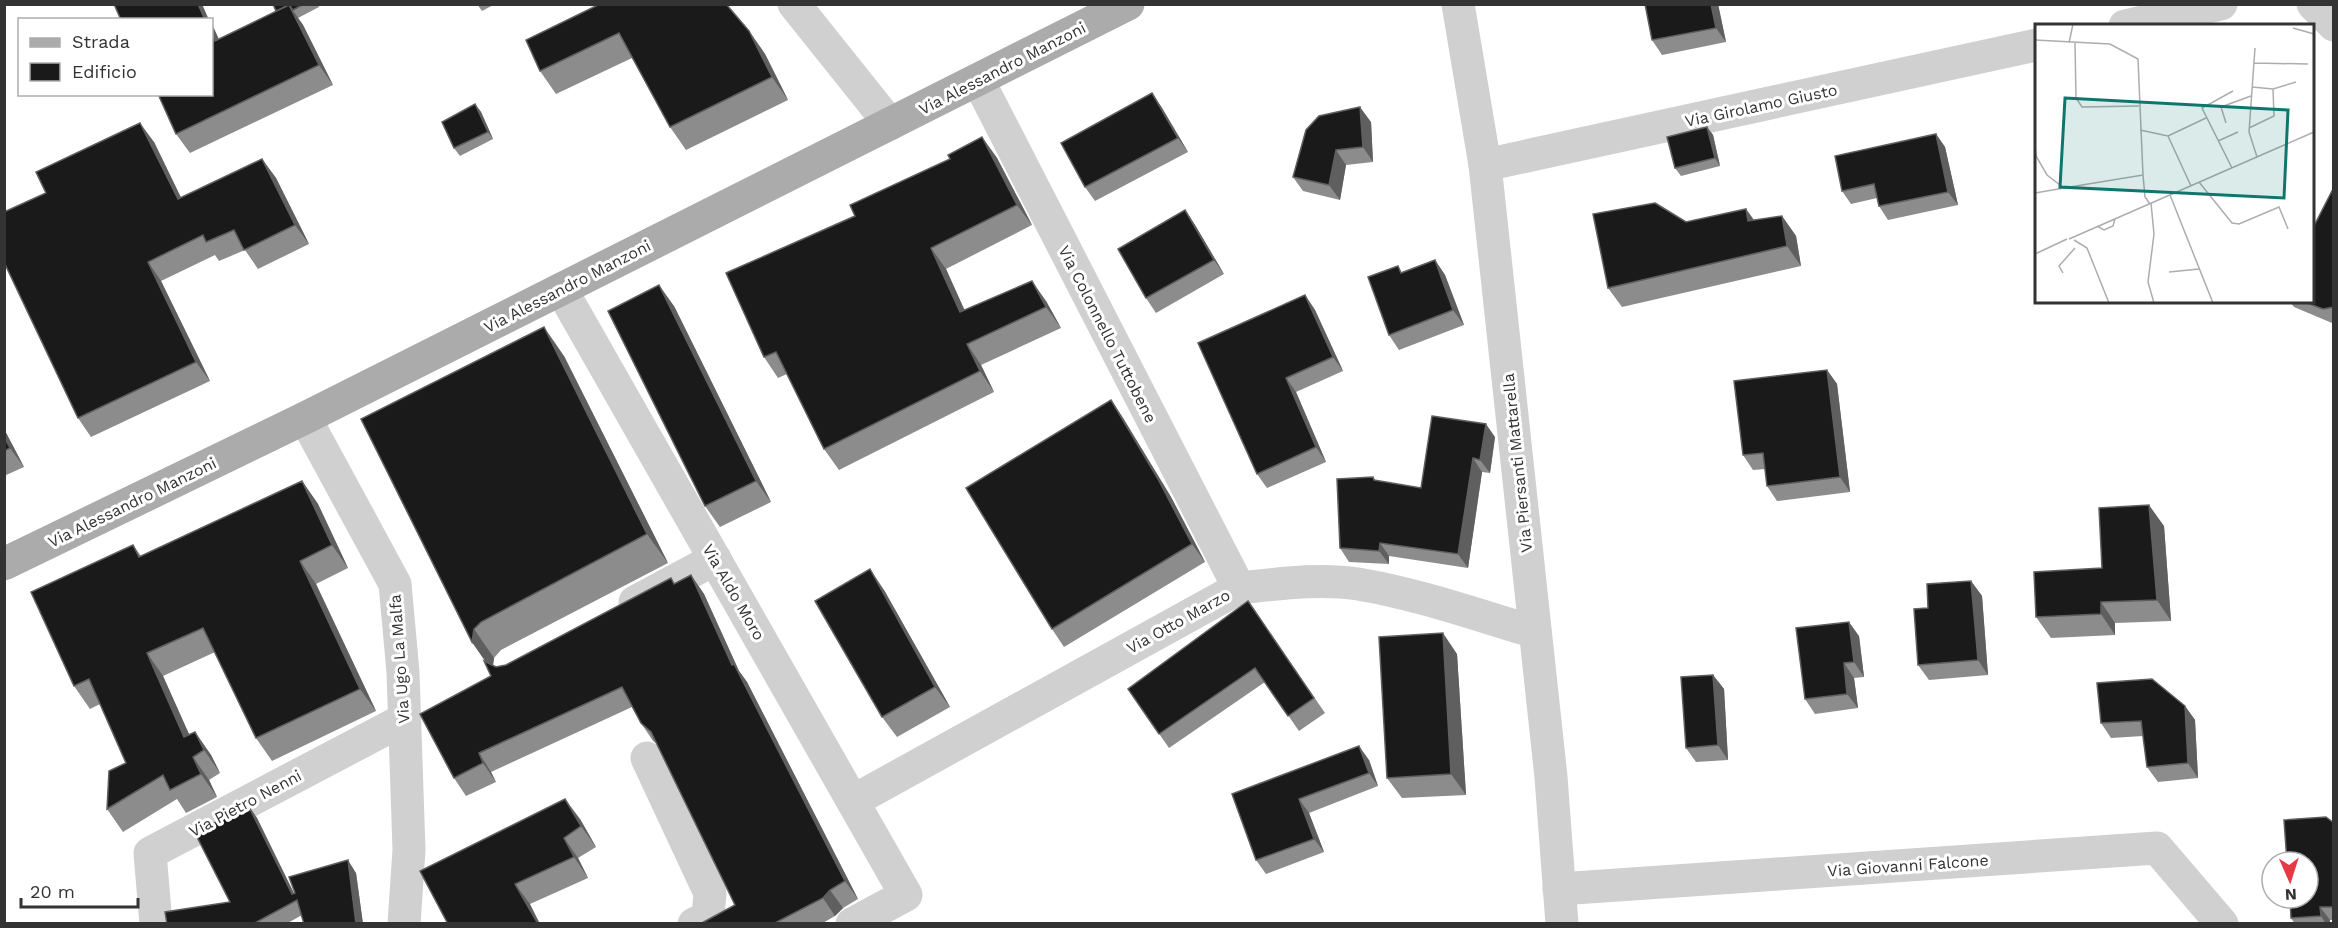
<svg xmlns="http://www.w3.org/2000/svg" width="2338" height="928" viewBox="0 0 2338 928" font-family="'Work Sans',sans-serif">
<rect width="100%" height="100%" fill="#fff"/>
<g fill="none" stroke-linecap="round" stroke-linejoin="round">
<g stroke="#d0d0d0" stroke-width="33">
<path d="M 794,4 L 890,124"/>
<path d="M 1458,4 L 1485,165 L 1551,777 L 1562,924"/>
<path d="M 2313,4 L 2334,25"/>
<path d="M 2125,26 L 2221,4"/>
<path d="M 978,80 L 1239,588"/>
<path d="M 1485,165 L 2036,45"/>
<path d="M 561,289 L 906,895 L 852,924"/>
<path d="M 305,418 L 395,584 L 403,672 L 409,850 L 404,924"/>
<path d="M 635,602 L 715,559"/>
<path d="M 647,758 L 710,893 L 708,917 L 694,924"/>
<path d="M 853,801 L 1239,588 C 1278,584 1319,578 1358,584 C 1418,594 1477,615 1535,632"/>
<path d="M 1559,889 L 2157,848 L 2222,924"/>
<path d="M 156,924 L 150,853 L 403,720"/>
</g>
<path stroke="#ababab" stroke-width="33" d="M 4,564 L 305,418 L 1128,4"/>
</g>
<g fill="#8c8c8c">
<path d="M 273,4 L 318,4 L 319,7 L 298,18 L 303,25 L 333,85 L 190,153 L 176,134 L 219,40 L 276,11 Z"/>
<path d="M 477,4 L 495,4 L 482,11 Z"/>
<path d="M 600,4 L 749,31 L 765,54 L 788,100 L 686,150 L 670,127 L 632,58 L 556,94 L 540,71 Z"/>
<path d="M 1718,4 L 1726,42 L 1662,55 L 1652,40 Z"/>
<path d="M 1152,93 L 1162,108 L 1188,152 L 1095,201 L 1085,187 Z"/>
<path d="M 475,104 L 481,112 L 493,139 L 460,156 L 454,148 Z"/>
<path d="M 1371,122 L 1373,162 L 1346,165 L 1340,200 L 1303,191 L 1293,177 Z"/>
<path d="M 1707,127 L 1713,135 L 1720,166 L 1681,176 L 1675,168 Z"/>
<path d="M 1936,134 L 1945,147 L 1958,205 L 1888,220 L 1879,206 L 1877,198 L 1851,204 L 1842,191 Z"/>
<path d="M 982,137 L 997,158 L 1032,225 L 946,269 L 964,310 L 1046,301 L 1061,328 L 981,365 L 994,392 L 839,470 L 824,449 L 787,374 L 778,378 L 764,357 L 855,216 L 950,159 Z"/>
<path d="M 154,142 L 181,198 L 262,159 L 276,178 L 309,244 L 258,269 L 245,250 L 219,261 L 215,255 L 161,281 L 210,381 L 91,437 L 78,418 Z"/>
<path d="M 2334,187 L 2334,322 L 2332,323 L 2294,307 L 2290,302 L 2313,302 Z"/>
<path d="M 1746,209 L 1754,220 L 1782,216 L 1796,236 L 1801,266 L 1622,307 L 1608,288 Z"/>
<path d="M 1185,210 L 1195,225 L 1224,274 L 1156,313 L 1146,298 Z"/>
<path d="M 1435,260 L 1445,275 L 1464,325 L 1399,350 L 1389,335 L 1402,272 Z"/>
<path d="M 1305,295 L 1315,310 L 1343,371 L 1296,392 L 1326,462 L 1267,488 L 1257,474 Z"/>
<path d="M 674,306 L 771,502 L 720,527 L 705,506 Z"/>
<path d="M 564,356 L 668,563 L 501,650 L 494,658 L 493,666 L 496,667 L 506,665 L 671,578 L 675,584 L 691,575 L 704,594 L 739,671 L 747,682 L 858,899 L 843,908 L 835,916 L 821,924 L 700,924 L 735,905 L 657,744 L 653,741 L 641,723 L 632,707 L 491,772 L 496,782 L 466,796 L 454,778 L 491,676 L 486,662 L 472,642 L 361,419 Z"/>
<path d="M 1827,370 L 1837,384 L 1850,492 L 1777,501 L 1767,486 L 1765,469 L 1753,470 L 1743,455 Z"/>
<path d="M 1111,400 L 1123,418 L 1171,497 L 1205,562 L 1064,647 L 1052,629 Z"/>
<path d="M 4,429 L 24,467 L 4,476 Z"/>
<path d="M 1495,437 L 1490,473 L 1482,472 L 1468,568 L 1389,556 L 1389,564 L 1349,562 L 1340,548 L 1373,477 L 1376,481 L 1421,488 Z"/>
<path d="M 302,481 L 318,504 L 348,568 L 316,584 L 376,711 L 272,761 L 256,738 L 215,652 L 163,676 L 189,735 L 195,732 L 211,755 L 220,773 L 209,780 L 217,797 L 186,813 L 177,799 L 123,832 L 107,809 L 126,763 L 100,704 L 90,709 L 74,686 L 133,545 L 141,556 Z"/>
<path d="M 2164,526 L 2171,621 L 2115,623 L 2115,635 L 2051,638 L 2036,617 L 2102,568 Z"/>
<path d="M 1971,581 L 1982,596 L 1988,675 L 1929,680 L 1918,665 L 1928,608 Z"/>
<path d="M 884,590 L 950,707 L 897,737 L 882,717 Z"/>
<path d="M 1248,601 L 1325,713 L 1299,731 L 1265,682 L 1169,748 L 1128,689 Z"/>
<path d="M 1859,636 L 1864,677 L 1854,678 L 1858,708 L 1815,714 L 1805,699 Z"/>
<path d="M 1457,654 L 1466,795 L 1402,798 L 1387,778 Z"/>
<path d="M 1713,675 L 1724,689 L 1728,760 L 1696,762 L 1686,748 Z"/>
<path d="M 2185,706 L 2195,720 L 2198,778 L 2158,782 L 2147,767 L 2143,736 L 2111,738 L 2101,723 Z"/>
<path d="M 1369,760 L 1378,786 L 1309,813 L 1324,852 L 1266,874 L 1256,860 L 1232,794 Z"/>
<path d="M 248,805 L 257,818 L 294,893 L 356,873 L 363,924 L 304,924 L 302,915 L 286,924 L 167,924 L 230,902 Z"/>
<path d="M 580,819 L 596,847 L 578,858 L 588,878 L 530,904 L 448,924 Z"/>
<path d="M 2334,823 L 2334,920 L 2330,920 L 2330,924 L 2295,924 L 2291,918 Z"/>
</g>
<g fill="#5f5f5f">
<path d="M 198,4 L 202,4 L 209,20 L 205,20 Z"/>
<path d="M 1711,4 L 1718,4 L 1726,42 L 1716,28 Z"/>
<path d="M 289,5 L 303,25 L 333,85 L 319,65 Z"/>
<path d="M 212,24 L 229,61 L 215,41 L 212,33 Z"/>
<path d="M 749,31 L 765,54 L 788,100 L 772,77 Z"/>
<path d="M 1152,93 L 1162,108 L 1188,152 L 1178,138 Z"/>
<path d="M 475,104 L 481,112 L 493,139 L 488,132 Z"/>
<path d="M 1360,107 L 1371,122 L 1373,162 L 1363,147 Z"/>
<path d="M 140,123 L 154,142 L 191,218 L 178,199 Z"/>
<path d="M 1707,127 L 1713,135 L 1720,166 L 1715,158 Z"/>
<path d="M 1936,134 L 1945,147 L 1958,205 L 1948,192 Z"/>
<path d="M 982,137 L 997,158 L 1032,225 L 1017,205 Z"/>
<path d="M 1336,150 L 1346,165 L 1340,200 L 1329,185 Z"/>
<path d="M 262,159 L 276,178 L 309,244 L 295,225 Z"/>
<path d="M 1746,209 L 1760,229 L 1748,221 Z"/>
<path d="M 1185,210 L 1195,225 L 1224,274 L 1214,260 Z"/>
<path d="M 1782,216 L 1796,236 L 1801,266 L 1787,246 Z"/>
<path d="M 931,248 L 946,269 L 975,333 L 960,312 Z"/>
<path d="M 1435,260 L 1445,275 L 1464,325 L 1453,310 Z"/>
<path d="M 148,262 L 161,281 L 210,381 L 196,362 Z"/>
<path d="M 1032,281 L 1046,301 L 1061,328 L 1046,307 Z"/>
<path d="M 659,285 L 674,306 L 771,502 L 756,481 Z"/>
<path d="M 1305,295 L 1315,310 L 1343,371 L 1333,357 Z"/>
<path d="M 544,327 L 564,356 L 668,563 L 647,534 Z"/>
<path d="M 967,344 L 981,365 L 994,392 L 980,371 Z"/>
<path d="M 1827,370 L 1837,384 L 1850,492 L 1840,477 Z"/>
<path d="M 1286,378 L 1296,392 L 1326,462 L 1316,447 Z"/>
<path d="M 1111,400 L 1123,418 L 1171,497 L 1205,562 L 1192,544 Z"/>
<path d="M 1486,424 L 1495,437 L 1490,473 L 1480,460 Z"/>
<path d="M 4,429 L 24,467 L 10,448 L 4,437 Z"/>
<path d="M 1473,458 L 1482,472 L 1468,568 L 1458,554 Z"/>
<path d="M 302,481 L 318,504 L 348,568 L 332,545 Z"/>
<path d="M 2149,505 L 2164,526 L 2171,621 L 2157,600 Z"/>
<path d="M 1380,543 L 1389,556 L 1389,564 L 1379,551 Z"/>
<path d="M 300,561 L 316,584 L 376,711 L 360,689 Z"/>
<path d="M 870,569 L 884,590 L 950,707 L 935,687 Z"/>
<path d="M 691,575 L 704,594 L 739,671 L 747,682 L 858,899 L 845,881 L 732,665 Z"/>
<path d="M 1971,581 L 1982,596 L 1988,675 L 1978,660 Z"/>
<path d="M 2101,602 L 2115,623 L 2115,635 L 2101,614 Z"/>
<path d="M 1849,622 L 1859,636 L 1864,677 L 1854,662 Z"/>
<path d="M 474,629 L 494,658 L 492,671 L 472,642 Z"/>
<path d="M 1443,633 L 1457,654 L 1466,795 L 1451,774 Z"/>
<path d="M 147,653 L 163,676 L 198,754 L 184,737 Z"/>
<path d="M 1844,663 L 1854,678 L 1858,708 L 1847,694 Z"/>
<path d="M 1713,675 L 1724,689 L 1728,760 L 1718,745 Z"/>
<path d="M 2185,706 L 2195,720 L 2198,778 L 2188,763 Z"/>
<path d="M 195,732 L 211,755 L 220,773 L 204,750 Z"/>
<path d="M 1359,746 L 1369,760 L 1378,786 L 1369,773 Z"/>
<path d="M 479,753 L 491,772 L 496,782 L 483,763 Z"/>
<path d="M 193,757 L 209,780 L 217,797 L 201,774 Z"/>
<path d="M 565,799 L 580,819 L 596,847 L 581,826 Z"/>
<path d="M 1299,799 L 1309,813 L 1324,852 L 1314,839 Z"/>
<path d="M 248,805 L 257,818 L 299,904 L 292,894 Z"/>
<path d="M 564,838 L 578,858 L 588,878 L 574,857 Z"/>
<path d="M 348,860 L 356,873 L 363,924 L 356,924 Z"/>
<path d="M 515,884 L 530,904 L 540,924 L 538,924 Z"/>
<path d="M 830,890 L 843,908 L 835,916 L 823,898 Z"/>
<path d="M 2320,907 L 2330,920 L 2330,924 L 2326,924 L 2321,916 Z"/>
</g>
<g fill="#1a1a1a" stroke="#5f5f5f" stroke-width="1.5">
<path d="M 114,4 L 198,4 L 205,20 L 121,20 Z"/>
<path d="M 273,4 L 304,4 L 293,10 L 289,5 L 276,11 Z"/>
<path d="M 600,4 L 726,4 L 749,31 L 772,77 L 670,127 L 619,33 L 540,71 L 526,40 Z"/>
<path d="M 1645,4 L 1711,4 L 1716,28 L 1652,40 Z"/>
<path d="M 289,5 L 319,65 L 176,134 L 158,94 L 212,94 L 212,33 L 215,41 Z"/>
<path d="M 1152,93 L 1178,138 L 1085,187 L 1061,143 Z"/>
<path d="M 475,104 L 488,132 L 454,148 L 442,122 Z"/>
<path d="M 1360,107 L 1363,147 L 1336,150 L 1329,185 L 1293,177 L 1306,130 L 1319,116 Z"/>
<path d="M 140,123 L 178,199 L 262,159 L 295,225 L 244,250 L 234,230 L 206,242 L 203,235 L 148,262 L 196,362 L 78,418 L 4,262 L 4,212 L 46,193 L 36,172 Z"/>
<path d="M 1707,127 L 1715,158 L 1675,168 L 1667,137 Z"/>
<path d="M 1936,134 L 1948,192 L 1879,206 L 1874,184 L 1842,191 L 1835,156 Z"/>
<path d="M 982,137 L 1017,205 L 931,248 L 960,312 L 1032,281 L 1046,307 L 967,344 L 980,371 L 824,449 L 776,352 L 764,357 L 726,273 L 855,216 L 850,205 L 950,159 L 948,155 Z"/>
<path d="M 2334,187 L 2334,307 L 2323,309 L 2304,302 L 2313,302 L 2313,228 Z"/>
<path d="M 1655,203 L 1686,222 L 1746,209 L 1748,221 L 1782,216 L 1787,246 L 1608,288 L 1593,214 Z"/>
<path d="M 1185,210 L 1214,260 L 1146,298 L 1118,249 Z"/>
<path d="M 1435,260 L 1453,310 L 1389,335 L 1368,277 L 1398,266 L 1401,273 Z"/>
<path d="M 659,285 L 756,481 L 705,506 L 608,311 Z"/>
<path d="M 1305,295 L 1333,357 L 1286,378 L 1316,447 L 1257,474 L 1198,343 Z"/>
<path d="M 544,327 L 647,534 L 481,622 L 474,629 L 472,642 L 361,419 Z"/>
<path d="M 1827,370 L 1840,477 L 1767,486 L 1763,453 L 1743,455 L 1734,381 Z"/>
<path d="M 1111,400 L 1158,479 L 1192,544 L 1052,629 L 966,488 Z"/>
<path d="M 1432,416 L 1486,424 L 1480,460 L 1473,458 L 1458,554 L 1380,543 L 1379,551 L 1340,548 L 1337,479 L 1373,477 L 1374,480 L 1421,488 Z"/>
<path d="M 4,437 L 10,448 L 4,451 Z"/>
<path d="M 302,481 L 332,545 L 300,561 L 360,689 L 256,738 L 203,628 L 147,653 L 184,737 L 195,732 L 204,750 L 193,757 L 201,774 L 170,790 L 163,775 L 107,809 L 109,771 L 126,763 L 89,679 L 74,686 L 31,592 L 133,545 L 139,557 Z"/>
<path d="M 2149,505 L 2157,600 L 2101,602 L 2101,614 L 2036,617 L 2034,572 L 2102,568 L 2099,508 Z"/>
<path d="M 870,569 L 935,687 L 882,717 L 815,601 Z"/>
<path d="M 691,575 L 732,665 L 734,664 L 845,881 L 830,890 L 823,898 L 773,924 L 700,924 L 735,905 L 651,732 L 641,723 L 622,687 L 479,753 L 483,763 L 454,778 L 420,714 L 491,676 L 484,661 L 496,667 L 506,665 L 671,578 L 674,584 Z"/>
<path d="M 1971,581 L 1978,660 L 1918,665 L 1914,609 L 1928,608 L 1927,584 Z"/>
<path d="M 1248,601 L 1314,698 L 1288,716 L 1255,668 L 1159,734 L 1128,689 Z"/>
<path d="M 1849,622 L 1854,662 L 1844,663 L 1847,694 L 1805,699 L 1796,628 Z"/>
<path d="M 1443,633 L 1451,774 L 1387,778 L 1379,637 Z"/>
<path d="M 1713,675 L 1718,745 L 1686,748 L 1681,677 Z"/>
<path d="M 2152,679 L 2185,706 L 2188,763 L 2147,767 L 2141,721 L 2101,723 L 2097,683 Z"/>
<path d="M 1359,746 L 1369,773 L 1299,799 L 1314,839 L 1256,860 L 1232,794 Z"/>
<path d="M 565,799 L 581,826 L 564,838 L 574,857 L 515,884 L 538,924 L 448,924 L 420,871 Z"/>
<path d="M 248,805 L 292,894 L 295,893 L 289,877 L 348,860 L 356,924 L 304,924 L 297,900 L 253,924 L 167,924 L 165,912 L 230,902 L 195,833 Z"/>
<path d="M 2326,817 L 2334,823 L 2334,907 L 2320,907 L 2321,916 L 2291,918 L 2290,898 L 2308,898 L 2308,862 L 2287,862 L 2284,820 Z"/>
</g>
<g text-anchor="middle" stroke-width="6" stroke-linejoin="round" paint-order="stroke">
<g font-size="16" fill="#333" stroke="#fff">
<text transform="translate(1002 68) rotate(-27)" y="6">Via Alessandro Manzoni</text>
<text transform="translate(1761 105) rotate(-12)" y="6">Via Girolamo Giusto</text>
<text transform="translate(567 286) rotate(-27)" y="6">Via Alessandro Manzoni</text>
<text transform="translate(1108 334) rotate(63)" y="6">Via Colonnello Tuttobene</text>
<text transform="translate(1517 463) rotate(-96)" y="6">Via Piersanti Mattarella</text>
<text transform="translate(132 502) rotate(-26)" y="6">Via Alessandro Manzoni</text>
<text transform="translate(734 592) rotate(60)" y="6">Via Aldo Moro</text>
<text transform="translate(1178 621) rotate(-29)" y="6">Via Otto Marzo</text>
<text transform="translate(399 659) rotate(-94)" y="6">Via Ugo La Malfa</text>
<text transform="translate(245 803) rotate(-28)" y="6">Via Pietro Nenni</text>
<text transform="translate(1908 865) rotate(-4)" y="6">Via Giovanni Falcone</text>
</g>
</g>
<g transform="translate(2035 24)">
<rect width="279" height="279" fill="#fff"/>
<path fill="none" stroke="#adadad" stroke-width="1.5" d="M 258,4 L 279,10M 0,16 L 75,20 L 103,35 L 108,151 L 110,173 L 115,180M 34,19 L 38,0M 40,19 L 41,74 L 47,83 L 104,82M 220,24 L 214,108 L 222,133M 219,39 L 273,40M 217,63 L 238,65 L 261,58M 191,99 L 186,83 L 216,72M 214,104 L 239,92 L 238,65M 105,106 L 133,112 L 171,94M 133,112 L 156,162M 183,117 L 203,108M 0,122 L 1,132 L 12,151 L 29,164 L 108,151M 197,144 L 167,84 L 198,67M 164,158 L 197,199 L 204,200 L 244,183 L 253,205M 0,169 L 29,164M 135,171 L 178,279M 116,179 L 119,210 L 113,258 L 119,279M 62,202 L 69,206 L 78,202 L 80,195M 34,215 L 279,108M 39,216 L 52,224 L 74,279M 0,230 L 32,215M 134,248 L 164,245M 28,249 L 24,242 L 40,224"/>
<path fill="#0f766e" fill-opacity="0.15" stroke="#0f766e" stroke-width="3" d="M 30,74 L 253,86 L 249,174 L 25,163 Z"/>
<rect width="279" height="279" fill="none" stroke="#333" stroke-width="3"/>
</g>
<rect width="2338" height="928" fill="none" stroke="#333333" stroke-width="12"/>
<rect x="18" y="18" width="195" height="78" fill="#ffffff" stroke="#adadad" stroke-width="1.5"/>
<rect x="30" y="38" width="30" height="9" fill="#ababab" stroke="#adadad" stroke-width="1.5"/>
<text x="72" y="48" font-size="18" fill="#333333">Strada</text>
<rect x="30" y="63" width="30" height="18" fill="#1a1a1a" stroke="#adadad" stroke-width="1.5"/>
<text x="72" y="78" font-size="18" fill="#333333">Edificio</text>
<g transform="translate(2290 880) rotate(177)"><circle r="28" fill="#ffffff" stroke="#adadad" stroke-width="1.5"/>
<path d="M0-4.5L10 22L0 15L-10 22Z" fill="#e63946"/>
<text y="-9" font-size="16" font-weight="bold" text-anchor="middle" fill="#333333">N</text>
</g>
<path d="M21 898v9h117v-9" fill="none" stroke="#333333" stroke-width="3"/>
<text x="30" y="898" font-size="18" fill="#333333" stroke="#ffffff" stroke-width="4.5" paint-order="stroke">20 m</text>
</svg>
